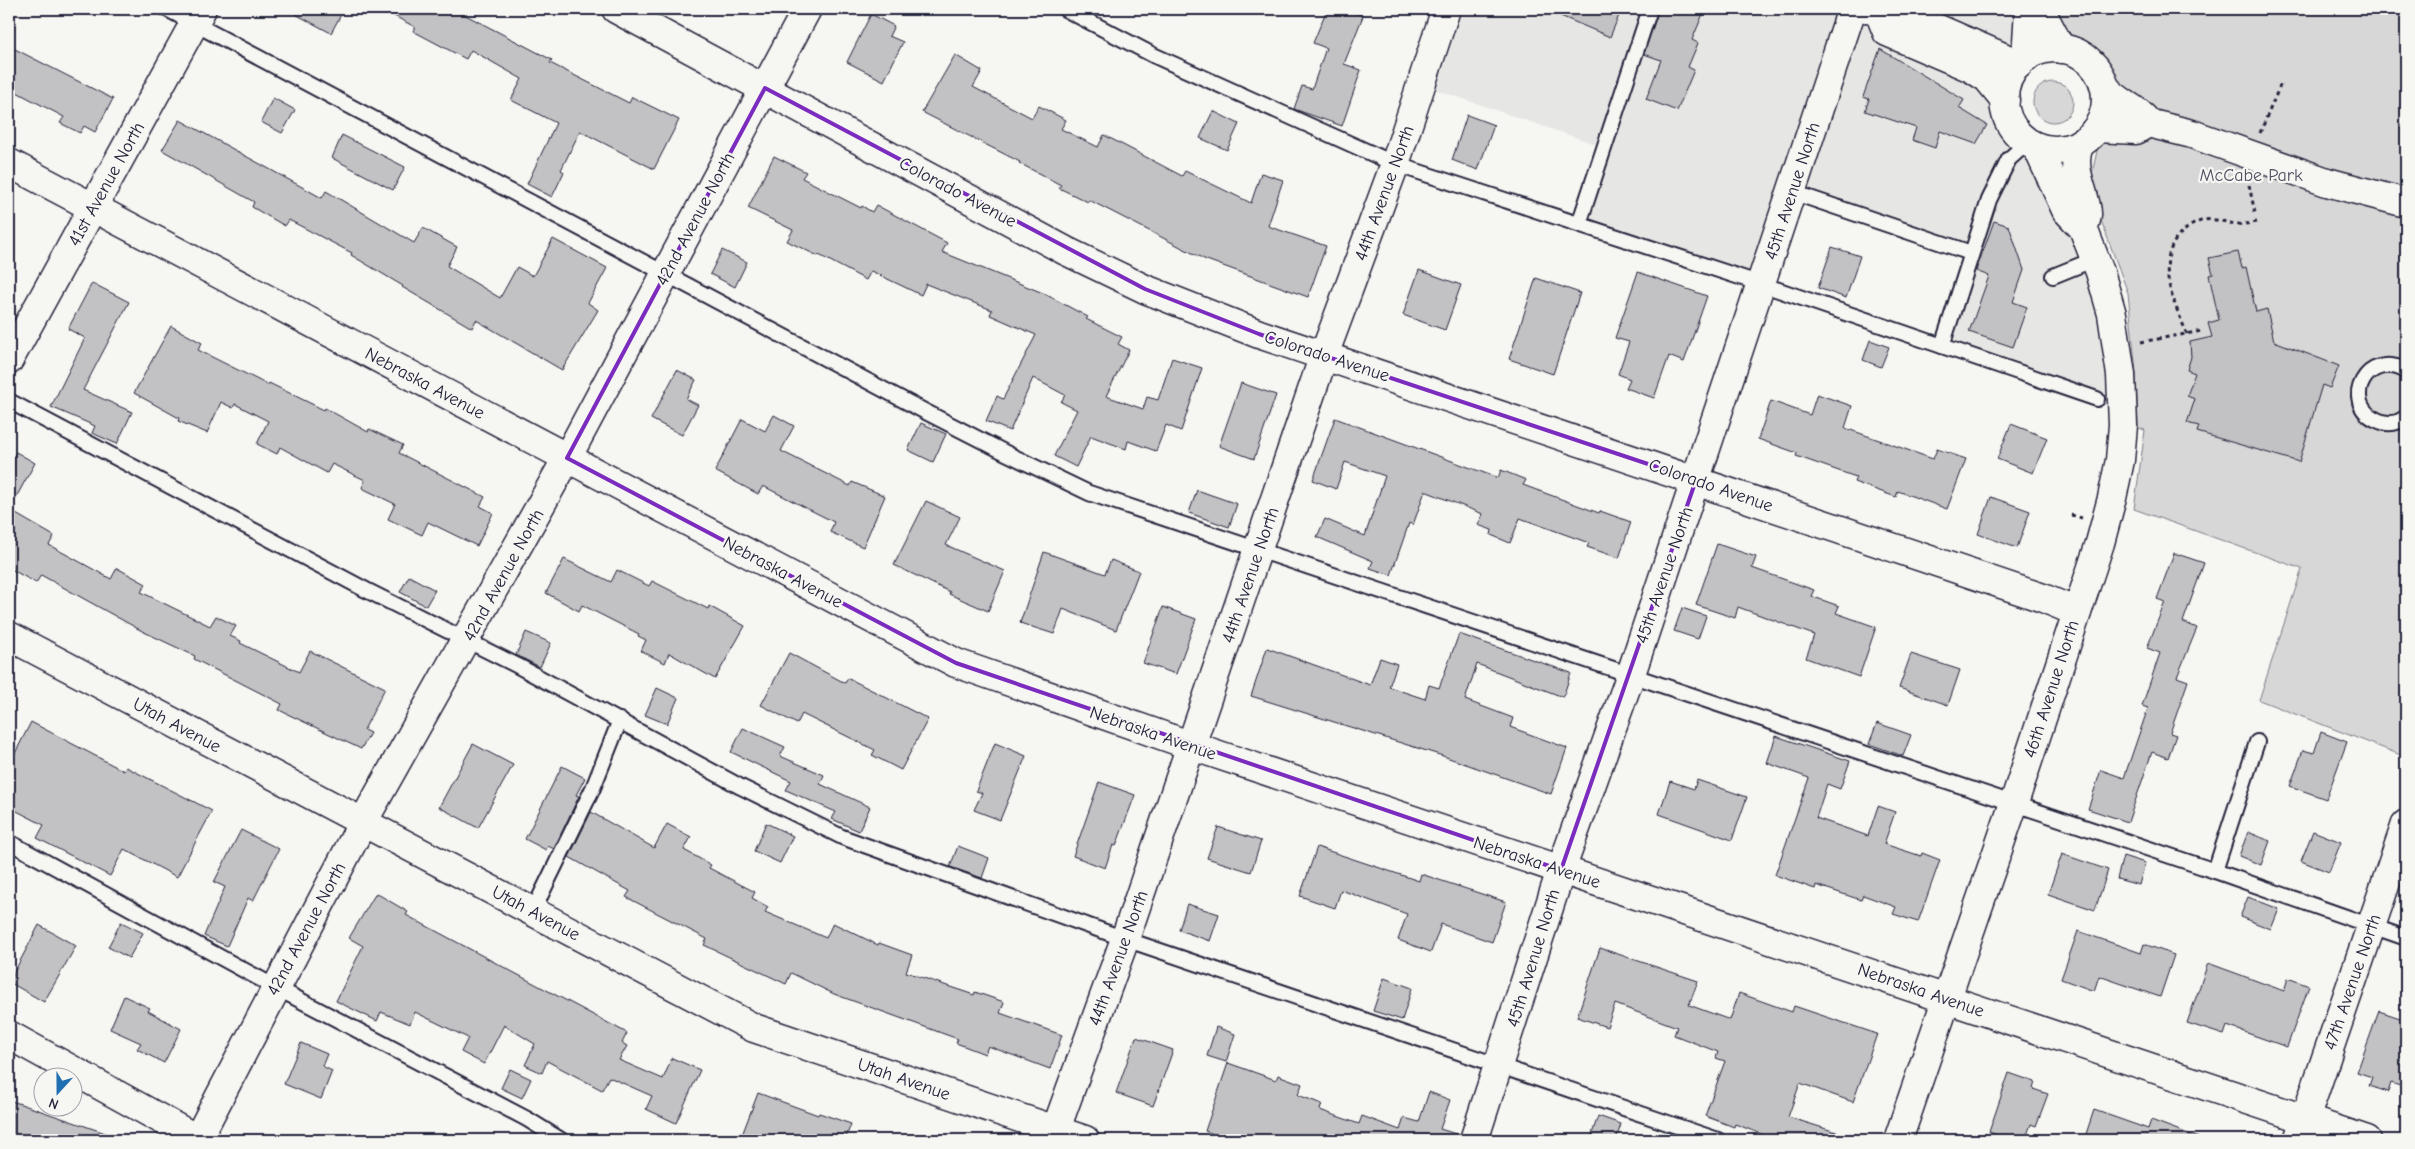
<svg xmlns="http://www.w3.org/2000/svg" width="2415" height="1149" viewBox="0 0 2415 1149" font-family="'Comic Neue',sans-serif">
<rect width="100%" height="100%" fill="#f6f6f2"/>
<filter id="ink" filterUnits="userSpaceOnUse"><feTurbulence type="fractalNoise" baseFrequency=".02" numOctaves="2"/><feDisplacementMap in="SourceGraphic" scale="10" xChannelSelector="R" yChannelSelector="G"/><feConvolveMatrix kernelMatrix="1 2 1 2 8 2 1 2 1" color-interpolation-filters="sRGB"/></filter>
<g filter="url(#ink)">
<path fill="#e6e6e4" d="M 1446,9 L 2029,9 L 2019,64 L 2010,76 L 2005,90 L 2005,105 L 2009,119 L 2017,132 L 2037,147 L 2083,228 L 2123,407 L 1942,346 L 1971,254 L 1792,192 L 1761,284 L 1580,221 L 1604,147 L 1422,85 Z"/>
<g fill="#d7d7d7" stroke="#7c7c89">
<path d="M 2050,9 L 2406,9 L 2406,757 L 2259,700 L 2302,569 L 2134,509 L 2145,430 L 2138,428 L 2136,372 L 2128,293 L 2089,188 L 2106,109 Z"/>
<circle cx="2053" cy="102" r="20"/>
</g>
<g fill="#c2c2c4" stroke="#22223b">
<path d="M 286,9 L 344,9 L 331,33 Z"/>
<path d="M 381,9 L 454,9 L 552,60 L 550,63 L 629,103 L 632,97 L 679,120 L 654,169 L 580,131 L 561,170 L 564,172 L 552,197 L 527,184 L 556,123 L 511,100 L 522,79 L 471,50 L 466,59 L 413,31 L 415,27 Z"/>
<path d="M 1327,9 L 1345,9 L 1363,16 L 1344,64 L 1361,70 L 1342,126 L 1294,109 L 1302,86 L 1312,89 L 1326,48 L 1313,43 Z"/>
<path d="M 1544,9 L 1608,9 L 1620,13 L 1610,37 Z"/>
<path d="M 1659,9 L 1705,9 L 1692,40 L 1698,43 L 1688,67 L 1694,70 L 1677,111 L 1646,99 L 1661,60 L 1644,54 Z"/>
<path d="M 871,14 L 894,26 L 889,36 L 903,42 L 884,81 L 847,62 Z"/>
<path d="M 9,46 L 113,99 L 95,132 L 84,126 L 80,133 L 60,123 L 64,117 L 9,88 Z"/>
<path d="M 1880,49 L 1964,100 L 1959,108 L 1987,125 L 1976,144 L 1940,131 L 1935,148 L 1912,140 L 1916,128 L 1865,111 L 1869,99 L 1863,97 Z"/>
<path d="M 955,55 L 982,71 L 973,87 L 1032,118 L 1039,106 L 1066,120 L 1061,129 L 1098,147 L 1104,135 L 1182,176 L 1185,171 L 1251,203 L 1261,173 L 1283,180 L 1268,226 L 1326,246 L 1308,297 L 1204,259 L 1089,200 L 1088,202 L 1059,188 L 1061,185 L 1019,163 L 1020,162 L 922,112 Z"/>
<path d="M 273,98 L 295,110 L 282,133 L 261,122 Z"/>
<path d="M 1213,111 L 1239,124 L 1227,150 L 1200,138 Z"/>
<path d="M 1467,115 L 1494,125 L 1478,170 L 1452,160 Z"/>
<path d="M 180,120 L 322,198 L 326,191 L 414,243 L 423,228 L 457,247 L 447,266 L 500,298 L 517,267 L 533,276 L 553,239 L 607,268 L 588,303 L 598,310 L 562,370 L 476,320 L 472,328 L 402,287 L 403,286 L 351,255 L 352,253 L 289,220 L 285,226 L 252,207 L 254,202 L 162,150 Z"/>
<path d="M 342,135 L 405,167 L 393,190 L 332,158 Z"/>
<path d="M 774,156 L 806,172 L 802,178 L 861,208 L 862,206 L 872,212 L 876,205 L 947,243 L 942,252 L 1043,293 L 1088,317 L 1086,319 L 1122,337 L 1118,344 L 1129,350 L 1106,396 L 1143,409 L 1147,397 L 1158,400 L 1172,358 L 1202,368 L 1181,431 L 1166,425 L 1156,451 L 1128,441 L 1126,449 L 1091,436 L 1076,467 L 1054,456 L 1077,410 L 1061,402 L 1065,395 L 1033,378 L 1010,431 L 986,421 L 997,396 L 1003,399 L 1036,335 L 990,315 L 992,310 L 926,284 L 921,295 L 871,271 L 866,280 L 819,255 L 818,256 L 787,241 L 793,230 L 748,208 Z"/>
<path d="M 1994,221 L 2009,226 L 2024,270 L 2013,302 L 2027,307 L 2013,347 L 1969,332 L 1989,276 L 1976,271 Z"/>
<path d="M 1832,247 L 1860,256 L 1846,298 L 1818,288 Z"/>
<path d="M 722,250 L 747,262 L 735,287 L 710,274 Z"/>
<path d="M 2238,252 L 2242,268 L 2246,267 L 2256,312 L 2267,309 L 2274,341 L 2339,366 L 2330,388 L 2322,385 L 2299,462 L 2197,432 L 2199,426 L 2187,423 L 2195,399 L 2187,396 L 2195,373 L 2187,370 L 2191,357 L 2190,342 L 2212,337 L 2208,323 L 2219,320 L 2209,275 L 2213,274 L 2209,258 Z"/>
<path d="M 1419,270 L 1461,285 L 1445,330 L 1403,315 Z"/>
<path d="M 1638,272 L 1707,296 L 1684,362 L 1669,356 L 1654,398 L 1626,388 L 1630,379 L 1618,374 L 1629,342 L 1615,338 Z"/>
<path d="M 1536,278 L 1580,293 L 1553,374 L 1509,359 Z"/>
<path d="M 92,283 L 129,302 L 83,390 L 132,412 L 117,444 L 92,433 L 95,426 L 51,407 L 85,338 L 68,329 Z"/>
<path d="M 171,326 L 202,343 L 198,350 L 268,385 L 269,383 L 324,410 L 325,408 L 368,432 L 369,429 L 403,445 L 399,453 L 485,497 L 480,506 L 493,513 L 477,546 L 428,522 L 422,535 L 388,519 L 395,504 L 362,488 L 365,480 L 332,464 L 327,473 L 280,447 L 277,454 L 257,444 L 268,421 L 235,404 L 233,408 L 221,402 L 207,433 L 178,421 L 179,418 L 134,393 Z"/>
<path d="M 1870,340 L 1889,347 L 1881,367 L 1863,360 Z"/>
<path d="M 677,370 L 696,380 L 686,399 L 698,405 L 682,435 L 651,419 Z"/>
<path d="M 1241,383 L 1276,395 L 1254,459 L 1219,446 Z"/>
<path d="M 1817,394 L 1852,406 L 1845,428 L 1933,459 L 1937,449 L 1966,459 L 1947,509 L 1898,491 L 1896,497 L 1854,482 L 1856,477 L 1796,456 L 1797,453 L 1758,439 L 1771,401 L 1810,415 Z"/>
<path d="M 774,415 L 794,426 L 781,451 L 850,486 L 852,482 L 885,496 L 863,547 L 830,532 L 834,522 L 763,486 L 758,494 L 715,471 L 742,419 L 765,431 Z"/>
<path d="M 1335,418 L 1498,478 L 1501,470 L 1526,480 L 1523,485 L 1599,513 L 1600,511 L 1631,522 L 1619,558 L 1587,547 L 1589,543 L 1520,518 L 1510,543 L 1491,535 L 1492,530 L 1478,525 L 1483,514 L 1425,491 L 1413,525 L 1409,523 L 1391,575 L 1370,568 L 1373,561 L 1317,537 L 1325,519 L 1365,536 L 1385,476 L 1345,462 L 1336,489 L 1313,480 Z"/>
<path d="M 921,423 L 946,434 L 933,462 L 908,450 Z"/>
<path d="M 2011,424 L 2047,438 L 2033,473 L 1997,459 Z"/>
<path d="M 16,452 L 35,463 L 9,510 L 54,536 L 49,545 L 111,579 L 117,568 L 146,584 L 141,592 L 210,626 L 216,616 L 236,626 L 230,636 L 241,641 L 240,643 L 299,672 L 310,651 L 385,688 L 364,730 L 370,733 L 361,749 L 279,710 L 282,704 L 194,659 L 195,656 L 142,631 L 41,575 L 36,583 L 9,568 L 9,466 Z"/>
<path d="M 1197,490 L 1237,504 L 1229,527 L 1189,513 Z"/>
<path d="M 1991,497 L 2030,511 L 2017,548 L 1978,534 Z"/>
<path d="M 926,501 L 960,517 L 946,545 L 1005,571 L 988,611 L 949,594 L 950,592 L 894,565 Z"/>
<path d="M 1717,544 L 1756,557 L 1752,568 L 1814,590 L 1811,596 L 1839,606 L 1836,613 L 1876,627 L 1859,677 L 1806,658 L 1814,635 L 1738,607 L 1735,618 L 1696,605 Z"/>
<path d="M 1044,552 L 1105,574 L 1111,560 L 1139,571 L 1116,630 L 1063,609 L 1054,634 L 1020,623 Z"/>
<path d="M 2174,553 L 2204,563 L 2183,622 L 2197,628 L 2177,677 L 2188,681 L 2170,733 L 2176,735 L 2168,758 L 2152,752 L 2128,822 L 2088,809 L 2101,770 L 2124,778 L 2148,708 L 2142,706 L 2160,653 L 2147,648 L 2165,602 L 2157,599 Z"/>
<path d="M 564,559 L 611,582 L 617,570 L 649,586 L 652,581 L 708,609 L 709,606 L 745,626 L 715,679 L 669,653 L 665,663 L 641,651 L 646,640 L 638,636 L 639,634 L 582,605 L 579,611 L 546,593 Z"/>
<path d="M 409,576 L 435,590 L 426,606 L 400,592 Z"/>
<path d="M 1163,607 L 1196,619 L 1176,674 L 1143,663 Z"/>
<path d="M 1682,608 L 1706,616 L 1698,639 L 1674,631 Z"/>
<path d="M 526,632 L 551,643 L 540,667 L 516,655 Z"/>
<path d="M 1459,634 L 1571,673 L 1563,697 L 1477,664 L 1465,700 L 1513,718 L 1510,727 L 1567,748 L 1551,794 L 1446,757 L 1251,696 L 1267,648 L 1370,685 L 1380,658 L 1397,664 L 1389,687 L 1425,699 L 1429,685 L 1439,688 Z"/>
<path d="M 789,653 L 845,683 L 848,678 L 928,719 L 901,770 L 872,755 L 875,750 L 802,714 L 797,724 L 761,705 Z"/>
<path d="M 1911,654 L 1960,670 L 1948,705 L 1899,688 Z"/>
<path d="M 657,688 L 678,698 L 667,724 L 645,715 Z"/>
<path d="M 31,722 L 124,771 L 126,767 L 212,811 L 177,877 L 124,849 L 110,876 L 37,838 L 44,825 L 9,807 L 9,765 Z"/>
<path d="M 1877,723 L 1911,735 L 1903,756 L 1869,744 Z"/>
<path d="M 743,728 L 785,747 L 780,756 L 824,775 L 820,784 L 870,807 L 859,831 L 832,819 L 836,812 L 786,790 L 791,781 L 731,752 Z"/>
<path d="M 2321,732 L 2347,742 L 2326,799 L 2290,786 L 2303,750 L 2314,753 Z"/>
<path d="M 1776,736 L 1850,761 L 1840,789 L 1827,784 L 1816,818 L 1868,836 L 1878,806 L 1895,812 L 1884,844 L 1921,856 L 1922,853 L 1940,860 L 1918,922 L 1893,914 L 1896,907 L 1863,895 L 1861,900 L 1816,885 L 1815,889 L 1775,875 L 1809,778 L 1767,763 Z"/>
<path d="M 995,743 L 1026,756 L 1000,820 L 974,810 L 982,793 L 976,791 Z"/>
<path d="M 473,744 L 513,765 L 478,828 L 439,807 Z"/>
<path d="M 562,766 L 585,778 L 576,795 L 579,796 L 554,849 L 548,846 L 546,850 L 525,839 Z"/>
<path d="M 1697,780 L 1747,797 L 1732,840 L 1659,814 L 1670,781 L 1694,789 Z"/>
<path d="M 1099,782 L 1135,795 L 1116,846 L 1113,845 L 1105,868 L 1073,856 Z"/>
<path d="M 591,812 L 654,848 L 667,824 L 691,837 L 684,850 L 711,865 L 709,868 L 755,892 L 752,898 L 768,907 L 765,912 L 826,938 L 833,923 L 878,945 L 879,943 L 912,955 L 906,972 L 974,995 L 975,992 L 1004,1002 L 1000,1013 L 1062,1035 L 1050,1069 L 988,1046 L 985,1054 L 956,1043 L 958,1039 L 834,994 L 791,973 L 786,984 L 704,945 L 707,939 L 626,897 L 630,891 L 569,857 Z"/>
<path d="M 766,823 L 793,836 L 780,863 L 754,851 Z"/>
<path d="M 1218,827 L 1261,841 L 1251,872 L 1207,858 Z"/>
<path d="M 241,830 L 279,849 L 253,901 L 248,898 L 227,946 L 204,936 L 225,887 L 214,882 Z"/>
<path d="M 2313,831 L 2341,842 L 2329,872 L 2301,861 Z"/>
<path d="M 2248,832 L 2270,841 L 2261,865 L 2239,856 Z"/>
<path d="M 958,846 L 989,858 L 982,878 L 950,867 Z"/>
<path d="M 1317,847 L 1419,881 L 1421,874 L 1506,902 L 1492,942 L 1441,924 L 1431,952 L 1398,940 L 1407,914 L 1341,890 L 1335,908 L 1300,896 Z"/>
<path d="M 2062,854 L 2108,870 L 2095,910 L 2048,894 Z"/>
<path d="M 2123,856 L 2145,863 L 2139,885 L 2117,879 Z"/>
<path d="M 376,893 L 408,912 L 406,915 L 627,1033 L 622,1043 L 627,1046 L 619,1060 L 663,1079 L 672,1058 L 700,1070 L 676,1123 L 646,1109 L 652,1096 L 609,1077 L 602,1090 L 547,1061 L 542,1073 L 525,1065 L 535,1044 L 504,1025 L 484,1064 L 461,1052 L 468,1038 L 415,1012 L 410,1024 L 381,1012 L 377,1021 L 336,1001 L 363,946 L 349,938 Z"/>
<path d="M 2248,897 L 2279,909 L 2271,929 L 2240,917 Z"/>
<path d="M 1187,904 L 1219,914 L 1210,941 L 1179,930 Z"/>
<path d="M 121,922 L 143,933 L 129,958 L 108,947 Z"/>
<path d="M 39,925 L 76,946 L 44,1002 L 9,982 Z"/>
<path d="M 2078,931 L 2141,953 L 2144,944 L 2174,955 L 2160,997 L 2099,976 L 2094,991 L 2061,979 Z"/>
<path d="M 1600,948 L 1698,981 L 1689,1005 L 1730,1020 L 1739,993 L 1792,1012 L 1794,1006 L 1877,1034 L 1853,1102 L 1800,1083 L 1788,1117 L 1849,1136 L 1848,1140 L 1777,1140 L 1735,1124 L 1734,1127 L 1705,1116 L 1725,1061 L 1716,1058 L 1718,1052 L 1674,1035 L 1677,1027 L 1615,1004 L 1607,1027 L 1577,1017 Z"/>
<path d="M 2208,963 L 2284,991 L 2288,978 L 2309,986 L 2287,1047 L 2227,1026 L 2224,1035 L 2187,1023 Z"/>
<path d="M 1384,978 L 1412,988 L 1402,1020 L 1373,1011 Z"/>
<path d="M 124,996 L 150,1008 L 148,1011 L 181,1029 L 164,1063 L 137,1049 L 141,1043 L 110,1029 Z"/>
<path d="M 2379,1011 L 2406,1020 L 2406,1088 L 2391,1083 L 2388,1092 L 2369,1086 L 2372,1077 L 2357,1072 Z"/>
<path d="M 1216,1027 L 1235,1034 L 1226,1062 L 1207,1056 Z"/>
<path d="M 1136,1037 L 1173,1050 L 1153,1106 L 1116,1093 Z"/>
<path d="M 301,1043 L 327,1054 L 322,1066 L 332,1071 L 321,1099 L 284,1084 Z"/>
<path d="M 1228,1063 L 1276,1080 L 1278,1075 L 1302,1084 L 1298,1095 L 1322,1104 L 1320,1110 L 1359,1124 L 1362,1116 L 1400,1130 L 1404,1118 L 1419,1122 L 1429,1092 L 1450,1100 L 1440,1129 L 1459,1135 L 1459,1140 L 1232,1140 L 1205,1131 Z"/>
<path d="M 510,1069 L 531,1079 L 522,1098 L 501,1088 Z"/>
<path d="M 2009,1073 L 2035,1082 L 2033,1089 L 2048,1094 L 2036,1126 L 2031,1124 L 2025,1140 L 2013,1140 L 1989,1132 Z"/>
<path d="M 758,1093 L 818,1115 L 819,1113 L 851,1124 L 845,1140 L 756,1140 L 742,1135 Z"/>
<path d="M 9,1100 L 117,1137 L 116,1140 L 9,1140 Z"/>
<path d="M 2094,1110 L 2148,1129 L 2151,1120 L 2199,1138 L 2199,1140 L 2084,1140 Z"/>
<path d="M 1598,1116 L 1621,1124 L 1616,1140 L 1590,1140 Z"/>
</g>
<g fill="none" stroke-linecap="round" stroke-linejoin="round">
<g stroke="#22223b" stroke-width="18">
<g id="service">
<path d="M 167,9 L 924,411 L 1008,454 L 1089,493 L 2215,871"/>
<path d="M 1065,9 L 1153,55 L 1395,164 L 1761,284 L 2097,399"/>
<path d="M 1792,192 L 1971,253"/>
<path d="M 1579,224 L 1650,9"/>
<path d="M 2053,276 L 2095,259"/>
<path d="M 1942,346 L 1989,200 L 2009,159 L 2028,142"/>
<path d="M 2406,371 C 2367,349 2339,403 2377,420 C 2387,425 2397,424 2406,417"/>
<path d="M 9,401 L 366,590 L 518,666 L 741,787 L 842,837 L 1125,939 L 1718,1140"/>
<path d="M 2257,742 L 2215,871 L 2406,938"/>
<path d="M 9,842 L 275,987 L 527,1119 L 561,1140"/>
<path d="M 533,911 L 593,788 L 620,720"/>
</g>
</g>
<g stroke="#22223b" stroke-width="31">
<g id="minor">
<path d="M 616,9 L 1066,251 L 1145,289 L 1259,334 L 2043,598 L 2077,612"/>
<path d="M 2105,87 C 2117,103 2137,107 2148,123"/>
<path d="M 2097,128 L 2136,130 L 2148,123 L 2192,134 L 2327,182 L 2406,203"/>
<path d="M 9,163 L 956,663 L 1192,746 L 2367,1140"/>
<path d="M 9,360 L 202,9"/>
<path d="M 9,636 L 754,1028 L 1085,1140"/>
<path d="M 9,1035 L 197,1139"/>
<path d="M 197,1140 L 363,822 L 567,458 L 807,9"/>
<path d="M 1052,1140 L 1125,939 L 1324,355 L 1395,164 L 1446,9"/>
<path d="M 1474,1140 L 1561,870 L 1631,674 L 1852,9"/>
<path d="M 2298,1140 L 2406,824"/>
</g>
</g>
<g stroke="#22223b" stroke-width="31">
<g id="tertiary">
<path d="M 2040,9 L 2061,49"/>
<path d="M 2026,58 L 2029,9"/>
</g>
</g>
<g stroke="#22223b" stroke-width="31">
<g id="primary">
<path d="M 1869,9 L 1879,12 L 1895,10 L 2019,64"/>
<path d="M 1879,12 L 1887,32 L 1971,68 L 1987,78 L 2005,100"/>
<circle cx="2055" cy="99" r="51"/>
<path d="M 2080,143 C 2069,168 2084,188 2087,212 C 2088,217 2085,223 2083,228"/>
<path d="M 1898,1140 L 2014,803 L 2100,543 L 2112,498 L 2120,460 L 2123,425 L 2121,375 L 2112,314 L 2100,272 L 2083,228 L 2066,210 L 2037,147"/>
</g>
</g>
<g stroke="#22223b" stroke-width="3" stroke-dasharray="4 4" stroke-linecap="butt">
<path d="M 2260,133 L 2281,83"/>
<path d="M 2249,185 L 2255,213"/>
<path d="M 2187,334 C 2175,304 2156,269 2176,239 C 2183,230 2193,223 2204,220 C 2216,218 2226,223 2238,224 C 2244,225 2251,223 2257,222"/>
<path d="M 2141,342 L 2202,331"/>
<path d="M 2071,515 L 2082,518"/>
</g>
<use href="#service" stroke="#f6f6f2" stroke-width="14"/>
<use href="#minor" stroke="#f6f6f2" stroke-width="28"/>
<use href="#tertiary" stroke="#f6f6f2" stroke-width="28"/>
<use href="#primary" stroke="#f6f6f2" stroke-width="28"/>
</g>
</g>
<path fill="none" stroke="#7b2cbf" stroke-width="4" stroke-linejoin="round" d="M 765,88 L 1145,289 L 1259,334 L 1696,480 L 1561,870 L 956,663 L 567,458 Z"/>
<g text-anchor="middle" stroke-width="4.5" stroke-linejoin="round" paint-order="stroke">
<g font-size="18" fill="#4f4f62" stroke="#f6f6f2">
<text x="2251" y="181">McCabe Park</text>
</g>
<g font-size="18" fill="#22223b" stroke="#f6f6f2">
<text transform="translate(106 184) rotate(-61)" y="6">41st Avenue North</text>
<text transform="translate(1792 191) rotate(-72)" y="6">45th Avenue North</text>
<text transform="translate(958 192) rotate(28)" y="6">Colorado Avenue</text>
<text transform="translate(1384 193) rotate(-70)" y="6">44th Avenue North</text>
<text transform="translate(695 219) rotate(-62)" y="6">42nd Avenue North</text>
<text transform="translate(1327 356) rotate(18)" y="6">Colorado Avenue</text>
<text transform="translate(425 383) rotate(28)" y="6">Nebraska Avenue</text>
<text transform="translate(1711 485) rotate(19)" y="6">Colorado Avenue</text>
<text transform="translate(783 572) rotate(28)" y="6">Nebraska Avenue</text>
<text transform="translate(503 575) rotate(-61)" y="6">42nd Avenue North</text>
<text transform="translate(1250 575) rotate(-71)" y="6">44th Avenue North</text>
<text transform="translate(1664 575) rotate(-71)" y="6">45th Avenue North</text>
<text transform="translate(2051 689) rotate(-72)" y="6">46th Avenue North</text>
<text transform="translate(177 725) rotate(28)" y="6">Utah Avenue</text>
<text transform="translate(1153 733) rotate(19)" y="6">Nebraska Avenue</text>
<text transform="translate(1537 862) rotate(18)" y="6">Nebraska Avenue</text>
<text transform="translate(536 913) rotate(28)" y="6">Utah Avenue</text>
<text transform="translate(306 929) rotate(-62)" y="6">42nd Avenue North</text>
<text transform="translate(1118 958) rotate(-70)" y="6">44th Avenue North</text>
<text transform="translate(1533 958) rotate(-73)" y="6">45th Avenue North</text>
<text transform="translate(2352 982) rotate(-71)" y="6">47th Avenue North</text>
<text transform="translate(1921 990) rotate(19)" y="6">Nebraska Avenue</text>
<text transform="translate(904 1079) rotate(19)" y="6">Utah Avenue</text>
</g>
</g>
<rect width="2415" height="1149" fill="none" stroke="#f6f6f2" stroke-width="30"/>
<rect x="15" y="15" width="2385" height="1119" fill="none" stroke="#22223b" stroke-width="2" filter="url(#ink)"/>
<g transform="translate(58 1092) rotate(201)"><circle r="24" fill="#f6f6f2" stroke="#a1a1a9"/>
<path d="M0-4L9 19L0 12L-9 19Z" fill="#1f6fb2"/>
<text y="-8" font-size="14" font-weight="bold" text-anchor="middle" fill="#22223b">N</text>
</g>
</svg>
